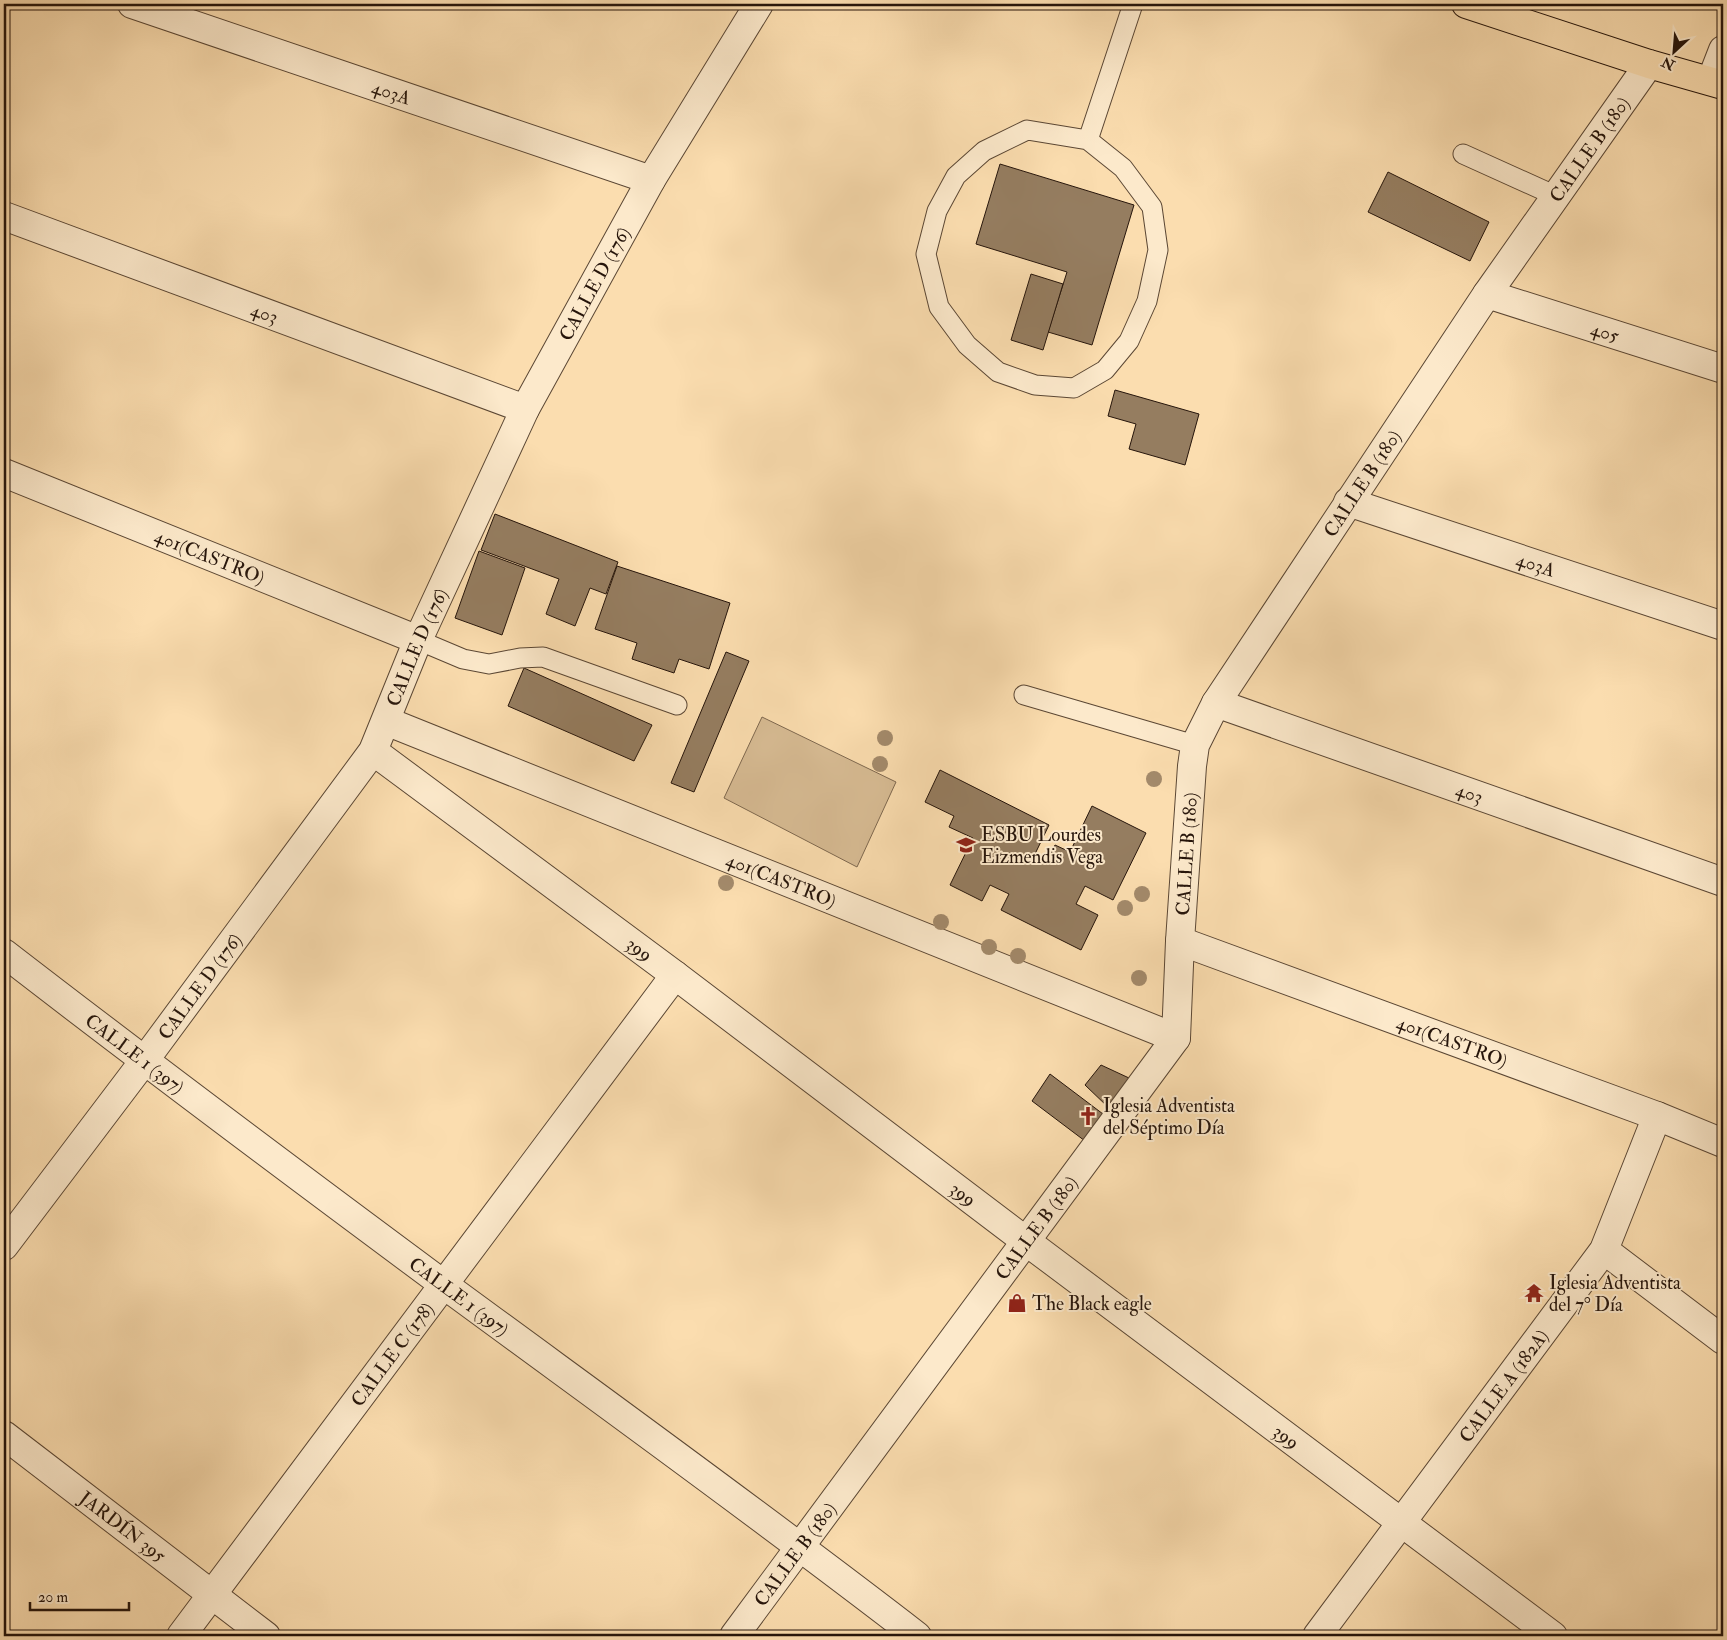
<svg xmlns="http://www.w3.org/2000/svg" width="1727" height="1640" viewBox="0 0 1727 1640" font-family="'IM FELL Double Pica',serif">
<rect width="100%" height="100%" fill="#fbddaf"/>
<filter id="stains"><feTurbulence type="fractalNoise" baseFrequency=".004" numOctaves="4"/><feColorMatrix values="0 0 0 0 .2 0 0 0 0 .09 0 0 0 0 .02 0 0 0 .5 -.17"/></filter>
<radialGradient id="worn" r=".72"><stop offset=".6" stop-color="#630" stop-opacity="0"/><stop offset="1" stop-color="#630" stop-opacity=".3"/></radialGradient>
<path fill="#d7bb93" stroke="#7e684f" d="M 762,717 L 896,782 L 857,867 L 724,798 Z"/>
<g fill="#957d60" stroke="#26150b">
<path d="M 1000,164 L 1134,205 L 1092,345 L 1048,332 L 1067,272 L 976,244 Z"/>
<path d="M 1388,172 L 1489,222 L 1470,261 L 1368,212 Z"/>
<path d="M 1031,274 L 1063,284 L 1043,350 L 1011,340 Z"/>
<path d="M 1115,390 L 1199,414 L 1185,465 L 1129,449 L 1136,424 L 1108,416 Z"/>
<path d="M 495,514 L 618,562 L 606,594 L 590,588 L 575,626 L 546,614 L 559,579 L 481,550 Z"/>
<path d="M 479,551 L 525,568 L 502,635 L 455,618 Z"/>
<path d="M 617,566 L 730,603 L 709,669 L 679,659 L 674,673 L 632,659 L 637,643 L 595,629 Z"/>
<path d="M 726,652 L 749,661 L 694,792 L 671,783 Z"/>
<path d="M 524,668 L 652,725 L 634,761 L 508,706 Z"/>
<path d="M 940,770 L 1049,825 L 1035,854 L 1048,860 L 1055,845 L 1070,852 L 1092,806 L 1146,833 L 1113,900 L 1085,886 L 1076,904 L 1098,915 L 1081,950 L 1001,910 L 1009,894 L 990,885 L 982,901 L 950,885 L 973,838 L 949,827 L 954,816 L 925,802 Z"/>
<path d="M 1101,1065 L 1129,1078 L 1109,1108 L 1085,1085 Z"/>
<path d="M 1050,1074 L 1103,1114 L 1085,1141 L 1032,1101 Z"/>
</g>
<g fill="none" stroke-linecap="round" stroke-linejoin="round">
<g stroke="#5b4734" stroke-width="21">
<g id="service">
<path d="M 1027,130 L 1088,140 L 1123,168 L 1152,207 L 1158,250 L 1147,301 L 1129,341 L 1105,370 L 1074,388 L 1035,385 L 998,372 L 967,345 L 939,307 L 926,254 L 937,211 L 956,176 L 984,151 Z"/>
<path d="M 1088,140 L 1133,4"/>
<path d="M 1463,154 L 1556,196"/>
<path d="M 418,640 L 463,659 L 489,664 L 520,658 L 543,657 L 677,705"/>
<path d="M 1024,695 L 1195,745"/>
</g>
</g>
<g stroke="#5b4734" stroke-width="30">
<g id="minor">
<path id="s1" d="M 132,4 L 651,180"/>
<path d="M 1711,81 L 1723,50"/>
<path id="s2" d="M 4,216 L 525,409"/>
<path id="s3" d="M 1487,294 L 1723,369"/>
<path id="s4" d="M 4,473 L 418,640"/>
<path id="s5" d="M 1348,502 L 1723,626"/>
<path id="s6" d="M 1216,703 L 1723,882"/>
<path id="s7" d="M 386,721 L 1176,1038"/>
<path id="s8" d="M 373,751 L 675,975 L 1027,1242 L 1553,1636"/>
<path id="s9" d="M 1180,941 L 1657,1116 L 1723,1143"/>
<path id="s10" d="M 4,953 C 149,1065 296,1175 443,1284 C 602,1401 762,1516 917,1636"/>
<path id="s11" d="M 4,1246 L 144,1061 L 373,751 L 418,640 L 525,409 L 651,180 L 759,4"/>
<path d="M 1604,1250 L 1723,1340"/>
<path id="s12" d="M 4,1435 L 266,1636"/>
<path id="s13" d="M 181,1636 L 675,975"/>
<path id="s14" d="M 734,1636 L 1176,1038 L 1180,941 L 1192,766 L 1195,745 L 1216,703 L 1487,294 L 1649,64"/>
<path id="s15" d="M 1317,1636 L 1604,1250 L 1657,1116"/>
</g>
</g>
<g stroke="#26150b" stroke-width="30">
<path id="primary" d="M 1466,4 L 1649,64 L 1723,85"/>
</g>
<use href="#service" stroke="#fce9cb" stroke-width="19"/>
<use href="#minor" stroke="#fce9cb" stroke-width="28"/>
<use href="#primary" stroke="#fbddaf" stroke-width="28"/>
</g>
<g fill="#a38a6b">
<circle cx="885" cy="738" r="8"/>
<circle cx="880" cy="764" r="8"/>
<circle cx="1154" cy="779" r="8"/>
<circle cx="726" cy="883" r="8"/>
<circle cx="1142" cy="894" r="8"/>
<circle cx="1125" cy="908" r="8"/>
<circle cx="941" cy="922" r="8"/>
<circle cx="989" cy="947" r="8"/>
<circle cx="1018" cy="956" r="8"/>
<circle cx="1139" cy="978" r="8"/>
</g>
<defs>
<g id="school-bare" transform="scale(1.5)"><path d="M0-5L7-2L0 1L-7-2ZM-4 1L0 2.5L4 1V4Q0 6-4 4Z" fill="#8f2418" stroke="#fce9cb" stroke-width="2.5" paint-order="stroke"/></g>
<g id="church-bare" transform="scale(1.5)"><path d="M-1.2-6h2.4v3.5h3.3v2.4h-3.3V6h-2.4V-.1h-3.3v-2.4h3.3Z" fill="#8f2418" stroke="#fce9cb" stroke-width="2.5" paint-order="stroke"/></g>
<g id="temple-bare" transform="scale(1.5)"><path d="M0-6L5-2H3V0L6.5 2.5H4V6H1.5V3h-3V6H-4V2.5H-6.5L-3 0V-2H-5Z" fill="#8f2418" stroke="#fce9cb" stroke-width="2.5" paint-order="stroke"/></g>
<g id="shop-bare" transform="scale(1.5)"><path d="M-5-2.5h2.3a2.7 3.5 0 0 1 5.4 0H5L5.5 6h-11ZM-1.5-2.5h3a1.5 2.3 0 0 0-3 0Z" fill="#8f2418" stroke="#fce9cb" stroke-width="2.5" paint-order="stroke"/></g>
</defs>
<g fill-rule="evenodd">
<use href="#school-bare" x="966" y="845"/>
<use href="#church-bare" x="1088" y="1116"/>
<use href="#temple-bare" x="1534" y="1293"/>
<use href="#shop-bare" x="1017" y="1303"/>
</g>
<g text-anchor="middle" stroke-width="4" stroke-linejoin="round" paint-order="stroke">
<g font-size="19" fill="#26150b" stroke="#fce9cb">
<text dy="7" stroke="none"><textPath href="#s1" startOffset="274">403A</textPath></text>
<text dy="7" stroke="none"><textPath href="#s14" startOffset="1752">CALLE B (180)</textPath></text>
<text dy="7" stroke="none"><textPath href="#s11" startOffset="1135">CALLE D (176)</textPath></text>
<text dy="7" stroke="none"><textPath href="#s2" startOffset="278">403</textPath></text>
<text dy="7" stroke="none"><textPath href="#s3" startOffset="124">405</textPath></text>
<text dy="7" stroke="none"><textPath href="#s14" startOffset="1348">CALLE B (180)</textPath></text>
<text dy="7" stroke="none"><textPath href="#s4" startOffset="222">401(CASTRO)</textPath></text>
<text dy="7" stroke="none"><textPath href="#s5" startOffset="198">403A</textPath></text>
<text dy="7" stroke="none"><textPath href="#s11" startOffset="730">CALLE D (176)</textPath></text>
<text dy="7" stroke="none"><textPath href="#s6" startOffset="269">403</textPath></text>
<text dy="7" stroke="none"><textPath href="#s14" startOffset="928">CALLE B (180)</textPath></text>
<text dy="7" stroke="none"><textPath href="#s7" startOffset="426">401(CASTRO)</textPath></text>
<text dy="7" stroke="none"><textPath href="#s8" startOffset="332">399</textPath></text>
<text dy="7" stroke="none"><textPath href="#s11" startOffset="325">CALLE D (176)</textPath></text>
<text dy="7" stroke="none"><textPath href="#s9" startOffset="290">401(CASTRO)</textPath></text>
<text dy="7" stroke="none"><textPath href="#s10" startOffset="165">CALLE 1 (397)</textPath></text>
<text dy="7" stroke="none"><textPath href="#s8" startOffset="738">399</textPath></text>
<text dy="7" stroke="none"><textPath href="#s14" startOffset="508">CALLE B (180)</textPath></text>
<text dy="7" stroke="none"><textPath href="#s10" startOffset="570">CALLE 1 (397)</textPath></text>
<text dy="7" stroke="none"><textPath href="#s13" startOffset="352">CALLE C (178)</textPath></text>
<text dy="7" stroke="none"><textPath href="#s15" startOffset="312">CALLE A (182A)</textPath></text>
<text dy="7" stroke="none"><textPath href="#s8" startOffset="1142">399</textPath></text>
<text dy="7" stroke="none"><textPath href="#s12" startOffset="150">JARDÍN 395</textPath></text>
<text dy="7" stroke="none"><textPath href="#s14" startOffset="102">CALLE B (180)</textPath></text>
</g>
<g font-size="19" fill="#26150b" stroke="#fce9cb" text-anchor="start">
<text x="981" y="841">ESBU Lourdes<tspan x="981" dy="22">Eizmendis Vega</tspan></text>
<text x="1103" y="1112">Iglesia Adventista<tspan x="1103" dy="22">del Séptimo Día</tspan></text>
<text x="1549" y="1289">Iglesia Adventista<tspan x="1549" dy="22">del 7° Día</tspan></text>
<text x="1032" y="1310">The Black eagle</text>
</g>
</g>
<rect width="1727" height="1640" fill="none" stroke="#fbddaf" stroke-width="20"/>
<rect x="5" y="5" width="1717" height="1630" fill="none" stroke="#26150b" stroke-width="2.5"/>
<rect x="10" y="10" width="1707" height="1620" fill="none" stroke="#26150b"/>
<g transform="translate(1674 52) rotate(206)" stroke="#fce9cb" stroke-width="4" paint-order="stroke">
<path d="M0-4L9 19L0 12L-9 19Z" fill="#26150b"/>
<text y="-8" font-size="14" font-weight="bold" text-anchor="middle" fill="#26150b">N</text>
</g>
<path d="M30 1602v8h99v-8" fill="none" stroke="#26150b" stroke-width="2.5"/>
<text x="38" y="1602" font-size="15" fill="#26150b" stroke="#fce9cb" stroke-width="4" paint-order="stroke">20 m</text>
<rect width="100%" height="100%" filter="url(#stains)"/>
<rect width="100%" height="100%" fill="url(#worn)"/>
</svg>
